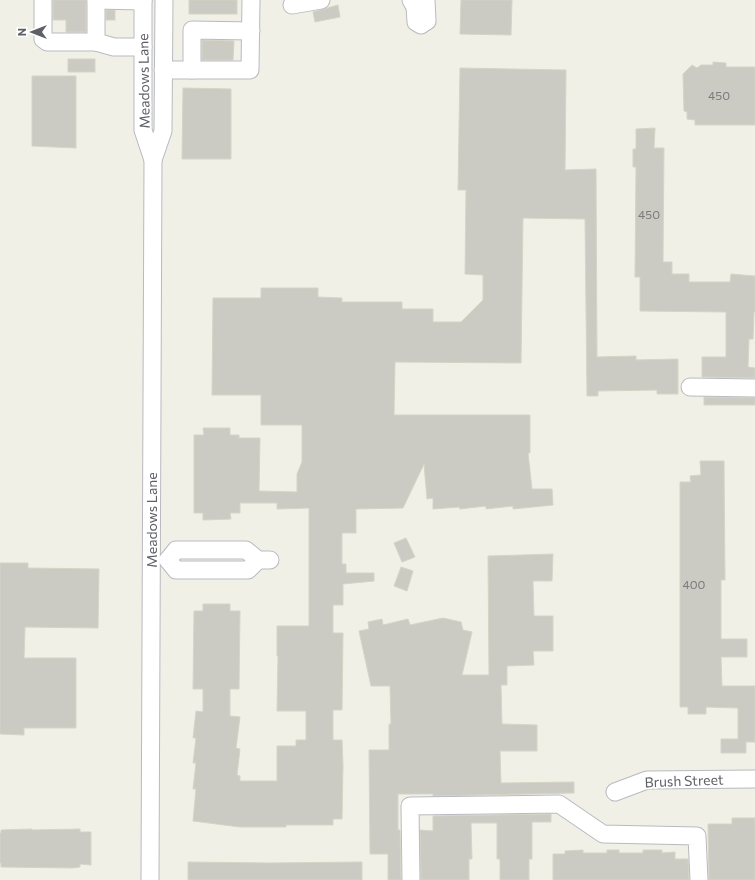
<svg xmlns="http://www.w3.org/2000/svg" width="755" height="880" viewBox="0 0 755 880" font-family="Commissioner,sans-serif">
<rect width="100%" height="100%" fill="#f0f0e7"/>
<g fill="#cbcbc3" stroke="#d5d4c5">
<path d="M 53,0 L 86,0 L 86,32 L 66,32 L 66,20 L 53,20 Z"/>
<rect x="189" y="0" width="48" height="14"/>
<path d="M 461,0 L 512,0 L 511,35 L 460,34 Z"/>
<path d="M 338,5 L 340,17 L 315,22 L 313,12 Z"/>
<rect x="106" y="10" width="9" height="10"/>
<path d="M 202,40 L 234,41 L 233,60 L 202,60 Z"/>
<rect x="68" y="59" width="27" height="13"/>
<path d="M 713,62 L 726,63 L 726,67 L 755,67 L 755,125 L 695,125 L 695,120 L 687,119 L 687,112 L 684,111 L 683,74 L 692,65 L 697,68 L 701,65 L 713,65 Z"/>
<path d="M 460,68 L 566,70 L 565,170 L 596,169 L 597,357 L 636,356 L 636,360 L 678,359 L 678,394 L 657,394 L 657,390 L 598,391 L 598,396 L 587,396 L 585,219 L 523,218 L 521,363 L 395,362 L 394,415 L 530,415 L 530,453 L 528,453 L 532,489 L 552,489 L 553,505 L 513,509 L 513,506 L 486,509 L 486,506 L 460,509 L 459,507 L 433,509 L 433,498 L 427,499 L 424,464 L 403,508 L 356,509 L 356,533 L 342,533 L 342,564 L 346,564 L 346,573 L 374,573 L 374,581 L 343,584 L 343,605 L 333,605 L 333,633 L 343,633 L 342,710 L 333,710 L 333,740 L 342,740 L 343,765 L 342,819 L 333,819 L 333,825 L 286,825 L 286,827 L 240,827 L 193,821 L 196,789 L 193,789 L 196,763 L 193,763 L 196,738 L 193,738 L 196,711 L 203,712 L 203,689 L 193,689 L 194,611 L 203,611 L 203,604 L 230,604 L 230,611 L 240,611 L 239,689 L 230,689 L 230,716 L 240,717 L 236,748 L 240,749 L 237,775 L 240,776 L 240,781 L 277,781 L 277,746 L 296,746 L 296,740 L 306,740 L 306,711 L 277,711 L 278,656 L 277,656 L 277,626 L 309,626 L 309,508 L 277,509 L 277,503 L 240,503 L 240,513 L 230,513 L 231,519 L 203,520 L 203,513 L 194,513 L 194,435 L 204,435 L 203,428 L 230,428 L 230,435 L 239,435 L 239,438 L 260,438 L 259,491 L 297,492 L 297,474 L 302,462 L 302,425 L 261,425 L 261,395 L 212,395 L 213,298 L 261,298 L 261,288 L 318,288 L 318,297 L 342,298 L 342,302 L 402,302 L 402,309 L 433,309 L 433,322 L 461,322 L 483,300 L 483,275 L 465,274 L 466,190 L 458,190 Z"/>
<path d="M 32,76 L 76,76 L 76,148 L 32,146 Z"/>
<path d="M 183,88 L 231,89 L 231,159 L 182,159 Z"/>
<path d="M 655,128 L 654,148 L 664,148 L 663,262 L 672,262 L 672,274 L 689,274 L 689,282 L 730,282 L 731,274 L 755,276 L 755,312 L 754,312 L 753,339 L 749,339 L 748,367 L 755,368 L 755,378 L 702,377 L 702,357 L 726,357 L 726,312 L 640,311 L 640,277 L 635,277 L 636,167 L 633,167 L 633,149 L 636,149 L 636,129 Z"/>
<path d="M 704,397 L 755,398 L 755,405 L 704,405 Z"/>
<path d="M 700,461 L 724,461 L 725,580 L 721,580 L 721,639 L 747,639 L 747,657 L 721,657 L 722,686 L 755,686 L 755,742 L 746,742 L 746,753 L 721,753 L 721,739 L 738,739 L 738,708 L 706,707 L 706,714 L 688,714 L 688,707 L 680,707 L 680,482 L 691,482 L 690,476 L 701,475 Z"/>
<path d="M 406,538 L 415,557 L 402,562 L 394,543 Z"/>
<path d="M 553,554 L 552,581 L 533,581 L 534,616 L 553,616 L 553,651 L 533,651 L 534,665 L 507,666 L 507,685 L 501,685 L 502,724 L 537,725 L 537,751 L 500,751 L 501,783 L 574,782 L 574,793 L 433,796 L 433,794 L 398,794 L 398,830 L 400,830 L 401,880 L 388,880 L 388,854 L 370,854 L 369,750 L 389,750 L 389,724 L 391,724 L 390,686 L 371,686 L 359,631 L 369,629 L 368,622 L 382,619 L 383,625 L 408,619 L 410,625 L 443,618 L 461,622 L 463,630 L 472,632 L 462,675 L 489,675 L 488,556 Z"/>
<path d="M 0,563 L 28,563 L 28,568 L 99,569 L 98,628 L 25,627 L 24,658 L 76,658 L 76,728 L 24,728 L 24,735 L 0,734 Z"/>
<path d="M 401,567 L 413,571 L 407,591 L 394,586 Z"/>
<path d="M 551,814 L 551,822 L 532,822 L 532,859 L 529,859 L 529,880 L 500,880 L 500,859 L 497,859 L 497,823 L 471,823 L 472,859 L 469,859 L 469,880 L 421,880 L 420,830 L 433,831 L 433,816 Z"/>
<path d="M 732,818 L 755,818 L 755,880 L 709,880 L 708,824 L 732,824 Z"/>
<path d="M 32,829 L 32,830 L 80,829 L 80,832 L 91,832 L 91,865 L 80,864 L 80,867 L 73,868 L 1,867 L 1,863 L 0,863 L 0,833 L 1,833 L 1,830 Z"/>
<path d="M 583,850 L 583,853 L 607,853 L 607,850 L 619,850 L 619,853 L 643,853 L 643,850 L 662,850 L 662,853 L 675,852 L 675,859 L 688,859 L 689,880 L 553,880 L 553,854 L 565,854 L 565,851 Z"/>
<path d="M 188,862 L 269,863 L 362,862 L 362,880 L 188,880 Z"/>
</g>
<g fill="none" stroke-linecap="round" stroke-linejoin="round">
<g stroke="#b9bac0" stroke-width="19">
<g id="minor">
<path d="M 43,0 L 43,39 L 47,42 L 96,42 L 96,0"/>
<path d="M 96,0 L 143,1"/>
<path d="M 143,0 L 143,130 L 153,160"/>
<path d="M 411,0 L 415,7 L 416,22 L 421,25"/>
<path d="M 292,5 L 321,0"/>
<path d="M 422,24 L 427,21 L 426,0"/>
<path d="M 96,42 L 114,47 L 143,47"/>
<path d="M 163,70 L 250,70 L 251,0"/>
<path d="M 192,70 L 192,30 L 251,31"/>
<path d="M 690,387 L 755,388"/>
<path d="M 168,560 L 176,550 L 246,550 L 258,560 L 270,560"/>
<path d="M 168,560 L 176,570 L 248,570 L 258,560"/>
<path d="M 615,792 L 647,780 L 755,779"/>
<path d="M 150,880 L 153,160 L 163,131 L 164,0"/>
<path d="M 411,880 L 410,806 L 559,804 L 603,834 L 697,836 L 699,880"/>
</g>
</g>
<use href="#minor" stroke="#fff" stroke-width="17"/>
</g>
<g text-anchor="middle" stroke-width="3.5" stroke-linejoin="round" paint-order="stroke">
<g font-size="12" fill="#797b7e">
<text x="719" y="100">450</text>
<text x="649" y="219">450</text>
<text x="694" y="589">400</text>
</g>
<g font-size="14" fill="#5e6067" stroke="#fff">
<text transform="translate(144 81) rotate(-91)" y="5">Meadows Lane</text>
<text transform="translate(152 520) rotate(-90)" y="5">Meadows Lane</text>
<text transform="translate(684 781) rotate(-2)" y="5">Brush Street</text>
</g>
</g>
<g transform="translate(32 32) rotate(270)" stroke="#ffffff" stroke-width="3" paint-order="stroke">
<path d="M0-3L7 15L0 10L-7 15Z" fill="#5e6067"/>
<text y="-6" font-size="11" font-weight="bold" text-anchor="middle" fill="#5e6067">N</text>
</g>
</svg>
